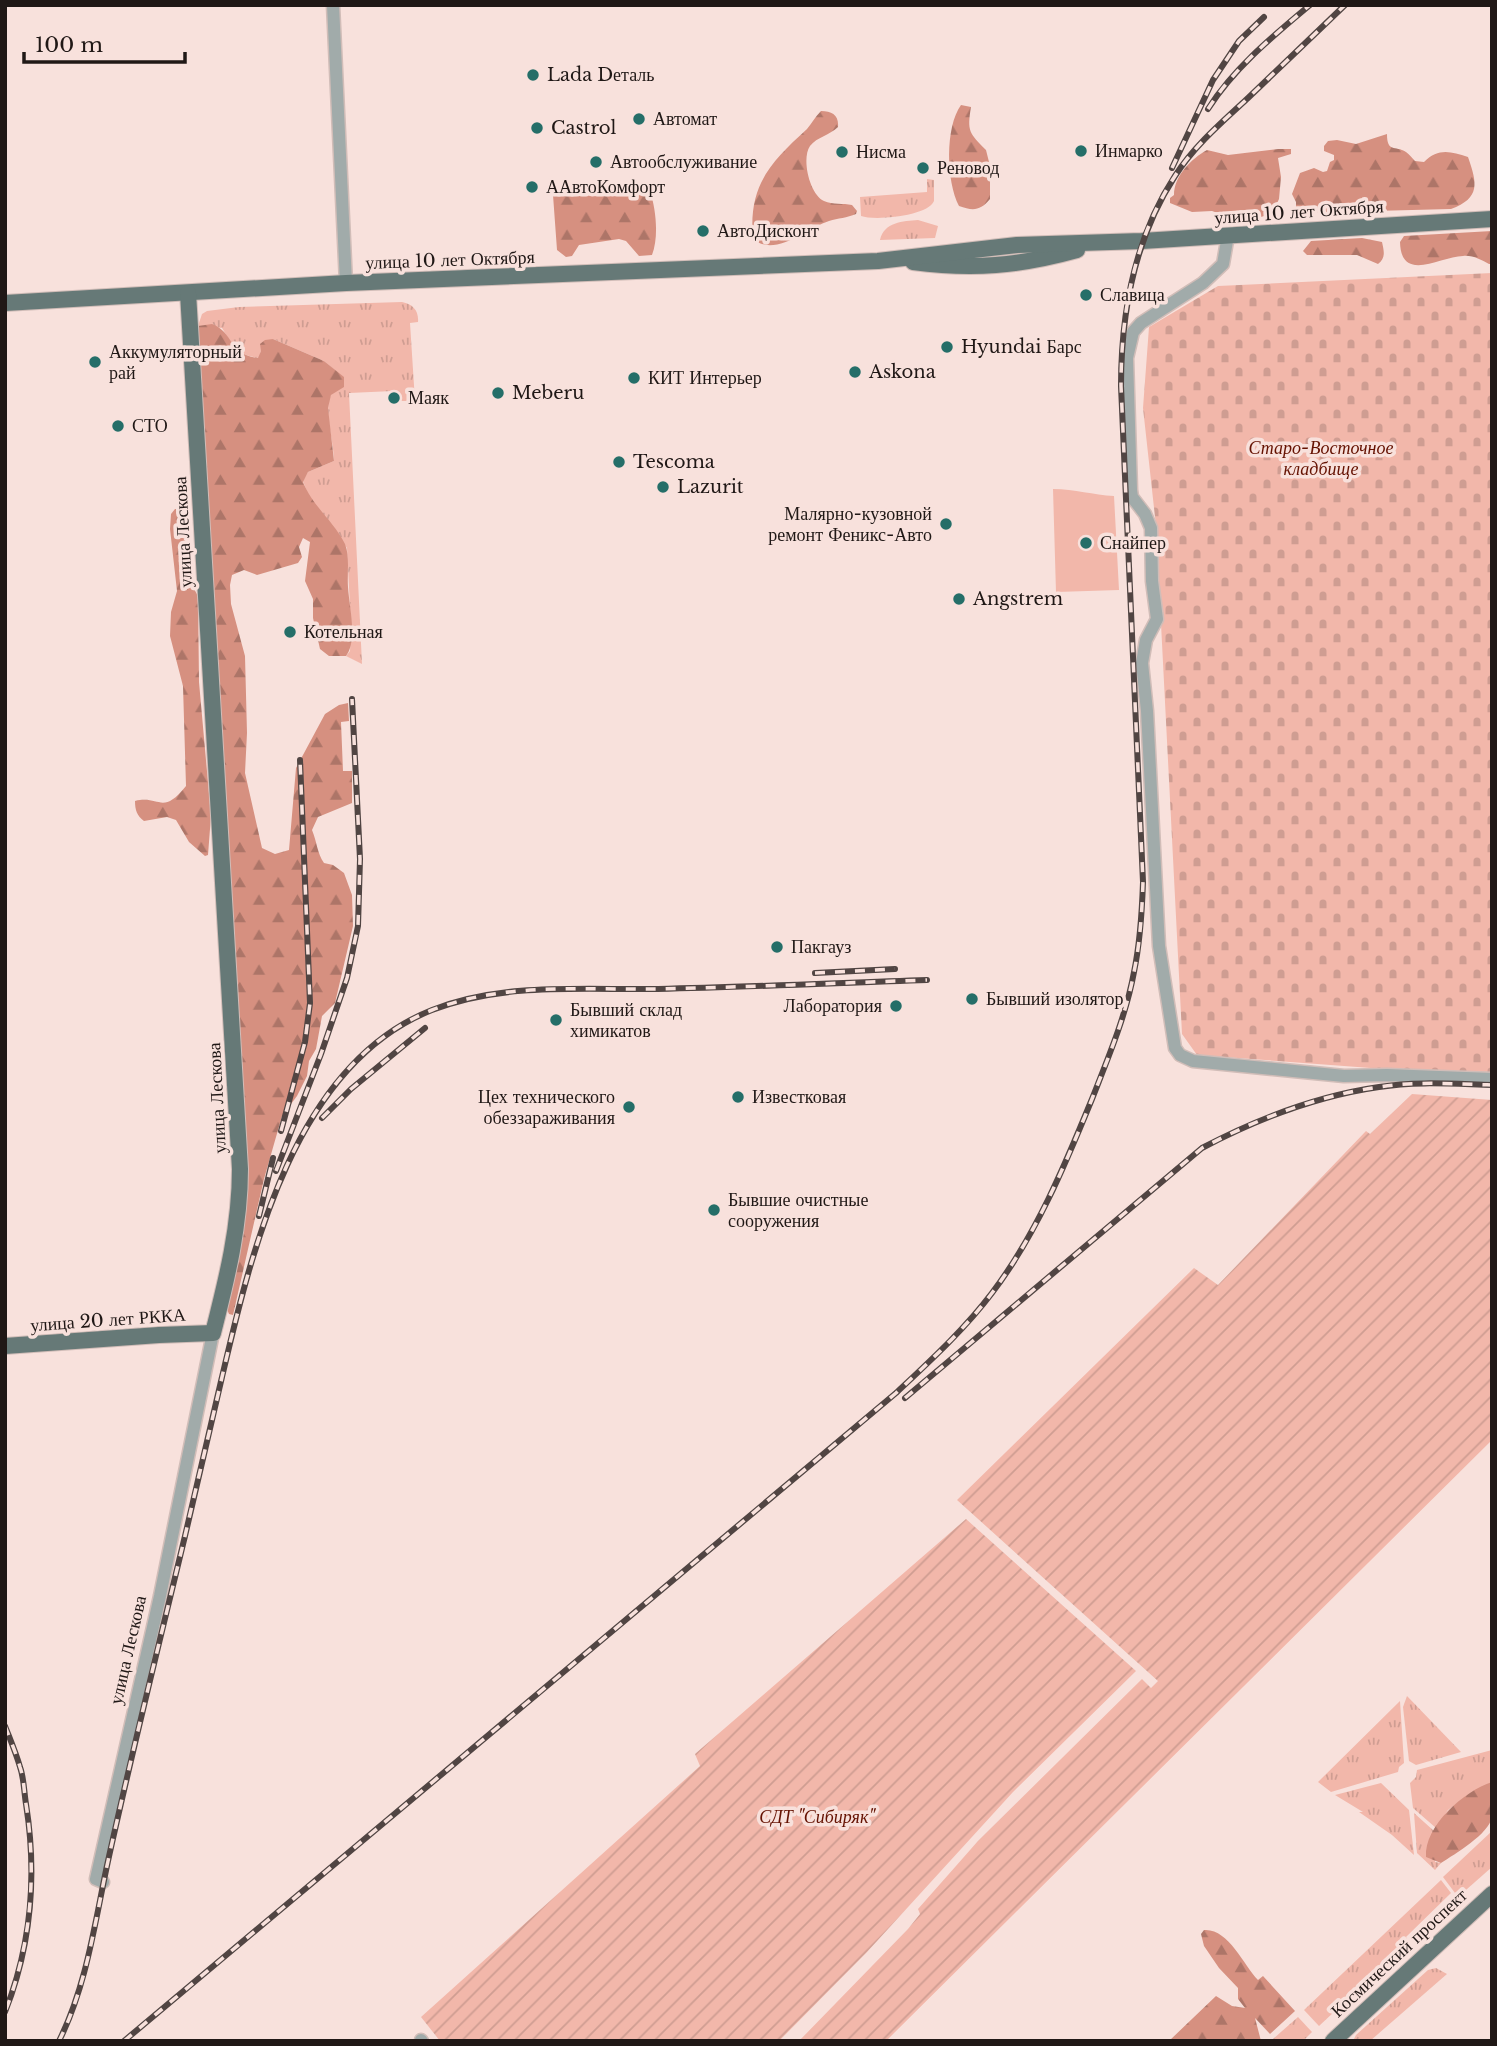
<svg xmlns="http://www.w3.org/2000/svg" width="1497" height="2046" viewBox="0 0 1497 2046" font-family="'Libre Baskerville',serif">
<defs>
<pattern id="grass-tufts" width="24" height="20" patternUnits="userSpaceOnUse" patternTransform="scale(1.75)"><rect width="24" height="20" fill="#f2b7aa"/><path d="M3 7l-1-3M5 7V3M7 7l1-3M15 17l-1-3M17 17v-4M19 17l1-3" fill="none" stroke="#cf9d92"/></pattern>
<pattern id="forest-firs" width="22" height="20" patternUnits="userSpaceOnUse" patternTransform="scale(1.75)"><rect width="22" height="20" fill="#d69080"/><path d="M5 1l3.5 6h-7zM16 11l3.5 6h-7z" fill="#ad7568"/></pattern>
<pattern id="cemetery-stones" width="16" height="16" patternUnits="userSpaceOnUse" patternTransform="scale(1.75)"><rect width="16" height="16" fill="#f2b7aa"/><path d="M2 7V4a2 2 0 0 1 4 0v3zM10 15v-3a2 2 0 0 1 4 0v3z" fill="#cf9d92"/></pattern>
<pattern id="garden-furrows" width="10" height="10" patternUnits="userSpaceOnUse" patternTransform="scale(1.75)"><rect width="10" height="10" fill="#f2b7aa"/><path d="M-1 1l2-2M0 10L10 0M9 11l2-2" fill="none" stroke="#cf9d92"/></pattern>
</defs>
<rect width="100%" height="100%" fill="#f8e1dc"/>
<g fill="url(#grass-tufts)">
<path d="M 927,179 L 934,180 L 934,201 C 928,216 875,221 861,216 L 860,197 L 927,192 Z"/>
<path d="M 918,220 L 938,226 L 935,238 L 880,240 C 884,222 903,221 918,220 Z"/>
<path d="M 402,302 C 413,304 419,311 418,322 L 410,323 L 415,401 L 394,401 L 393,391 L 349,393 L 362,664 L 346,656 L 350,651 L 351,627 L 347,548 L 309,497 L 303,481 L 308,472 L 334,461 C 334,442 324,413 330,397 C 333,390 339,383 343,377 L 324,361 L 273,339 L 261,351 L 259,358 C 237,355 233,346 222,328 L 198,326 L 202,314 L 207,311 L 239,307 Z"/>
<path d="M 1407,1696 L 1461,1752 L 1416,1765 L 1409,1761 L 1403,1707 Z"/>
<path d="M 1400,1701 L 1404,1763 L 1399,1767 L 1398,1772 L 1331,1792 L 1318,1782 Z"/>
<path d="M 1492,1750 L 1492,1782 L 1468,1795 L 1448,1810 L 1436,1828 L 1413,1808 L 1410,1783 L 1416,1777 L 1417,1770 Z"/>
<path d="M 1381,1783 L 1409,1810 L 1414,1855 L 1392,1835 L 1359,1812 L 1363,1812 L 1335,1795 Z"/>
<path d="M 1414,1813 L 1434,1831 L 1432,1833 L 1435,1862 L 1441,1863 L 1435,1870 L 1417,1853 Z"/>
<path d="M 1492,1831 L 1492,1867 L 1458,1897 L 1443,1877 Z"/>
<path d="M 1441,1880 L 1451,1893 L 1406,1937 L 1409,1942 L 1319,2026 L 1304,2010 Z"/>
<path d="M 1436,1968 L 1447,1974 L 1370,2041 L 1353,2041 L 1356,2035 L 1428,1970 Z"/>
<path d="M 1298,2017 L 1312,2032 L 1303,2041 L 1275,2041 L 1273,2039 Z"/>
</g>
<g fill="url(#forest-firs)">
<path d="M 961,105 L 971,107 C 967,131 969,133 986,150 L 990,166 L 990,199 C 980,211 973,211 959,206 C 946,181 945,127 961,105 Z"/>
<path d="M 821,111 C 832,111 839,115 838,127 C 830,135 817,137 810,146 C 801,159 810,195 824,201 C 833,205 843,203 852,205 L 857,211 L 856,214 C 847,218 838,218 829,221 C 807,228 775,258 753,239 C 748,185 771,162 807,129 C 812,123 815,117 821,111 Z"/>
<path d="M 1387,134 C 1387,153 1395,145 1406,152 C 1410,155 1412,158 1415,161 L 1424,162 C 1438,148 1450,151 1468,157 C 1477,183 1481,198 1451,209 L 1296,213 L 1296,202 L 1292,194 L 1300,173 L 1314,168 L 1323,172 L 1327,171 L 1330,162 L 1334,160 L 1334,155 L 1324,151 L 1324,146 L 1328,141 L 1337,140 L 1356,144 Z"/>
<path d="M 1278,149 L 1291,149 L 1291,154 L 1278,158 L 1281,177 L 1279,199 L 1273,212 L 1268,215 L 1257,218 L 1229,217 L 1212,211 L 1192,212 L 1170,203 L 1170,198 L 1174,195 C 1174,176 1191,159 1207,150 L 1228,155 Z"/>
<path d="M 632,184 L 650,191 C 656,209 659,237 652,255 L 639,256 L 626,241 L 619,239 L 579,245 L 572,256 L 566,257 L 557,250 L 553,195 Z"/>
<path d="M 1492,231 L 1492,264 L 1489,264 C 1481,260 1473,255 1463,256 C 1441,256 1401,284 1400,242 L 1404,236 Z"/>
<path d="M 1362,238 L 1382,242 C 1384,251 1386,258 1378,264 L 1357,255 L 1307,255 L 1303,251 L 1311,241 Z"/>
<path d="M 212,324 C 235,333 227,354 258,358 L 261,351 L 260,344 L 265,340 L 273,339 L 324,361 L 344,377 L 344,387 L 331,395 L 328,408 L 334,461 L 308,472 L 303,482 C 313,507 333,520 345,544 C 350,556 347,574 348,587 C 349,606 358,640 346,656 L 329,656 L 320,649 L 313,618 L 313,599 L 305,581 L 310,542 L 303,538 L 299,547 L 302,557 L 298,563 L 257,575 L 244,570 L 232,575 L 230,585 L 231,604 L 245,656 L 247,733 L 245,773 L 262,848 L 275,854 L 289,850 L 296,768 L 325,714 L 339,705 L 348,703 L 349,721 L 341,722 L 343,771 L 352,771 L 352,803 L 318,817 L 312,830 C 317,842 317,853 324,863 L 333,865 L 344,873 L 352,895 L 353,926 L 335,1003 L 322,1016 L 316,1049 L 309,1061 L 307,1076 L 297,1096 L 282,1116 L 264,1179 L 233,1315 L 229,1314 L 226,1307 L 236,1253 L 198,326 Z"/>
<path d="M 175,509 L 181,509 C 190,526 196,558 185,574 C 187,584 195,587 198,597 L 199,682 L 211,816 L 208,855 L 205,856 L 189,842 L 176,820 L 167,817 L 144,821 C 137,816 135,810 135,801 C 160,795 162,816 186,786 L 183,686 L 170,636 L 171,612 L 177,591 L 170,529 L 171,514 Z"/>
<path d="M 1492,1782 C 1492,1793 1494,1806 1492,1817 C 1489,1834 1455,1854 1441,1863 L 1426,1857 C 1424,1826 1464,1791 1492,1782 Z"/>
<path d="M 1204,1930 C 1228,1928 1243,1964 1258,1980 L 1263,1976 L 1295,2011 L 1270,2034 L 1255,2018 L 1261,2041 L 1169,2041 L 1216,1996 L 1232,2006 L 1245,2008 L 1238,1999 L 1238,1988 L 1219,1968 L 1204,1946 L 1201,1934 Z"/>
</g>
<path fill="url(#cemetery-stones)" d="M 1492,273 L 1492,1077 L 1197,1055 L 1182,1034 L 1156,526 L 1143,408 L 1149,327 L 1218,286 Z"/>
<g fill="url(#garden-furrows)">
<path d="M 1412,1094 L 1492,1100 L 1492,1440 L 886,2041 L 799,2041 L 908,1929 L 920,1914 L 918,1909 L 978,1841 L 1142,1679 L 1151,1688 L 1158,1681 L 957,1500 L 1194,1268 L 1218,1285 L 1366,1131 L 1370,1134 Z"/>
<path d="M 966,1519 L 1136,1671 L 1013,1792 L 867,1952 L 779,2041 L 440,2041 L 421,2017 L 700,1766 L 695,1754 Z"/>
</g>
<path fill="#f2b7aa" d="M 1053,489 C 1075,489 1093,495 1114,496 L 1119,590 L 1056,592 Z"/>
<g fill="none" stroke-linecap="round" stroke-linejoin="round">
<g stroke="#d1bdb8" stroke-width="15">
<g id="minor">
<path d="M 333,5 L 346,283"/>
<path d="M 1228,235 L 1223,264 L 1203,283 L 1141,323 L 1133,332 L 1127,358 L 1131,490 L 1132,497 L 1145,514 L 1151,528 L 1152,581 L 1157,619 L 1146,640 L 1142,663 L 1147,711 L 1159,946 L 1175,1048 L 1180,1055 L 1193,1061 L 1344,1076 L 1387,1075 L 1492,1079"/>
<path d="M 103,1882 L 96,1879 L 160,1596 L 213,1333"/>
<path d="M 421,2040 L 422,2041"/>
</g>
</g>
<g stroke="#d1bdb8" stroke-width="18">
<g id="major">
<path d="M 913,262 C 973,270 1019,266 1077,250"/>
<path d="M 5,303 L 346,283 L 878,261 L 1017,245 L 1142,241 L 1492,219"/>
<path d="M 5,1346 L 159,1335 L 213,1333 C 227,1278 240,1226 240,1169 L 188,293"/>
<path d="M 1333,2041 L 1492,1894"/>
</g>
</g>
<use href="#minor" stroke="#a1abaa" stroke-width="12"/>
<use href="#major" stroke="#667977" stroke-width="16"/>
<g stroke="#514543" stroke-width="6">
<g id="rail">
<path d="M 1208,109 C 1234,68 1273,36 1310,5"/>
<path d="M 1172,168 L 1213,80 L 1239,41 L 1264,17"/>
<path d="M 815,973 L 895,969"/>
<path d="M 322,1118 L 351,1089 L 425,1028"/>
<path d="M 281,1131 L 305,1042 L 310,1003 L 300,760"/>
<path d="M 276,1171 L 321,1054 L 347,978 L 358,926 L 360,859 L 352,699"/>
<path d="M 259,1216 L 273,1158"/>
<path d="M 905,1398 L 1202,1148 C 1257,1119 1316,1096 1379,1087 C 1416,1081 1454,1084 1492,1085"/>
<path d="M 5,1726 C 10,1739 16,1753 20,1767 C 24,1778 24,1792 26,1804 C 37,1874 31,1946 5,2012"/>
<path d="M 59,2041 C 87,1985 95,1921 108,1861 C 132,1752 159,1644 185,1536 C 197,1483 210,1430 222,1377 C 252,1249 295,1064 432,1010 C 504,982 583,990 658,989 C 748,987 837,983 927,980"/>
<path d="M 124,2041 L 896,1393 C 930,1361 964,1330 992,1293 C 1036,1235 1065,1165 1092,1099 C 1108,1058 1126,1016 1134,972 C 1140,943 1142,912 1143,882 L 1121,386 C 1121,312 1134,239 1175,176 C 1194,146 1222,122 1248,98 C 1280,67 1313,36 1345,5"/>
</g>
</g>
<use href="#rail" stroke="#f8e1dc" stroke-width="3.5" stroke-dasharray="10" stroke-linecap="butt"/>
</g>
<g fill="#256e68" stroke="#f8e1dc" stroke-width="2.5">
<circle cx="533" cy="75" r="7"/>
<circle cx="639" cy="119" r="7"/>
<circle cx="537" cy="128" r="7"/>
<circle cx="1081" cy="151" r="7"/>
<circle cx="842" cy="152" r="7"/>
<circle cx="596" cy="162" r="7"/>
<circle cx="923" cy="168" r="7"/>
<circle cx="532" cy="187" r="7"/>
<circle cx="703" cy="231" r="7"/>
<circle cx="1086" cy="295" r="7"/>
<circle cx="947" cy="347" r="7"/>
<circle cx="95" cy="362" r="7"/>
<circle cx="855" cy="372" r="7"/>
<circle cx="634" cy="378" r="7"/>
<circle cx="498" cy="393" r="7"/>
<circle cx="394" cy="398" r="7"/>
<circle cx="118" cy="426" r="7"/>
<circle cx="619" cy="462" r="7"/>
<circle cx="663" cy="487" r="7"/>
<circle cx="946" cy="524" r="7"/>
<circle cx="1086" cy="543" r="7"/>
<circle cx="959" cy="599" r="7"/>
<circle cx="290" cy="632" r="7"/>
<circle cx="777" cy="947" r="7"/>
<circle cx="972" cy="999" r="7"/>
<circle cx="896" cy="1006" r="7"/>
<circle cx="556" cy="1020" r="7"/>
<circle cx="738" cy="1097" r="7"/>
<circle cx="629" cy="1107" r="7"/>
<circle cx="714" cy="1210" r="7"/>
</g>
<g text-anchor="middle" stroke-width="7" stroke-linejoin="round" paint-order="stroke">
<g font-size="18" fill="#201816" stroke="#f8e1dc" text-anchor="start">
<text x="547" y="81">Lada Dеталь</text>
<text x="653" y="125">Автомат</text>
<text x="551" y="134">Castrol</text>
<text x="1095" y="157">Инмарко</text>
<text x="856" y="158">Нисма</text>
<text x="610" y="168">Автообслуживание</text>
<text x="937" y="174">Реновод</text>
<text x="546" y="193">ААвтоКомфорт</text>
<text x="717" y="237">АвтоДисконт</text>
<text x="1100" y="301">Славица</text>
<text x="961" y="353">Hyundai Барс</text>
<text x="109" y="358">Аккумуляторный<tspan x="109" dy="21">рай</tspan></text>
<text x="869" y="378">Askona</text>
<text x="648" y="384">КИТ Интерьер</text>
<text x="512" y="399">Meberu</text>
<text x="408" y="404">Маяк</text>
<text x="132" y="432">СТО</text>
<text x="633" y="468">Tescoma</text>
<text x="677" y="493">Lazurit</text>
<text x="932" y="520" text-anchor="end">Малярно-кузовной<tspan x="932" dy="21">ремонт Феникс-Авто</tspan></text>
<text x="1100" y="549">Снайпер</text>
<text x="973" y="605">Angstrem</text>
<text x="304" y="638">Котельная</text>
<text x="791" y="953">Пакгауз</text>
<text x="986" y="1005">Бывший изолятор</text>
<text x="882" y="1012" text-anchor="end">Лаборатория</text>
<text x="570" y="1016">Бывший склад<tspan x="570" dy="21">химикатов</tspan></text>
<text x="615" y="1103" text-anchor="end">Цех технического<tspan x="615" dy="21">обеззараживания</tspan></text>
<text x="752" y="1103">Известковая</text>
<text x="728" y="1206">Бывшие очистные<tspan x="728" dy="21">сооружения</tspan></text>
</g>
<g font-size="18" fill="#201816" stroke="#f8e1dc">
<text transform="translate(1299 212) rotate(-4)" y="6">улица 10 лет Октября</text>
<text transform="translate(450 260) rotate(-2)" y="6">улица 10 лет Октября</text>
<text transform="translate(183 532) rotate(-93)" y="6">улица Лескова</text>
<text transform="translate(217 1098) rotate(-93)" y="6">улица Лескова</text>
<text transform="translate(108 1320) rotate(-4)" y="6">улица 20 лет РККА</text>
<text transform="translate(128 1650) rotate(-77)" y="6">улица Лескова</text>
<text transform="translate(1399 1953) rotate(-43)" y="6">Космический проспект</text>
</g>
<g font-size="18" font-style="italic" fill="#651202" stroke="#f8e1dc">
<text x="1321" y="454">Старо-Восточное<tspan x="1321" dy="21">кладбище</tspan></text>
<text x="817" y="1823">СДТ "Сибиряк"</text>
</g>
</g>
<rect width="1497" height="2046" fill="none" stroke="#201816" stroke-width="14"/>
<path d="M24 52v10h161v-10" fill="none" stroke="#201816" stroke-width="3.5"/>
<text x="35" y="52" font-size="21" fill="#201816" stroke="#f8e1dc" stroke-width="5" paint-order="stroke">100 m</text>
</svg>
